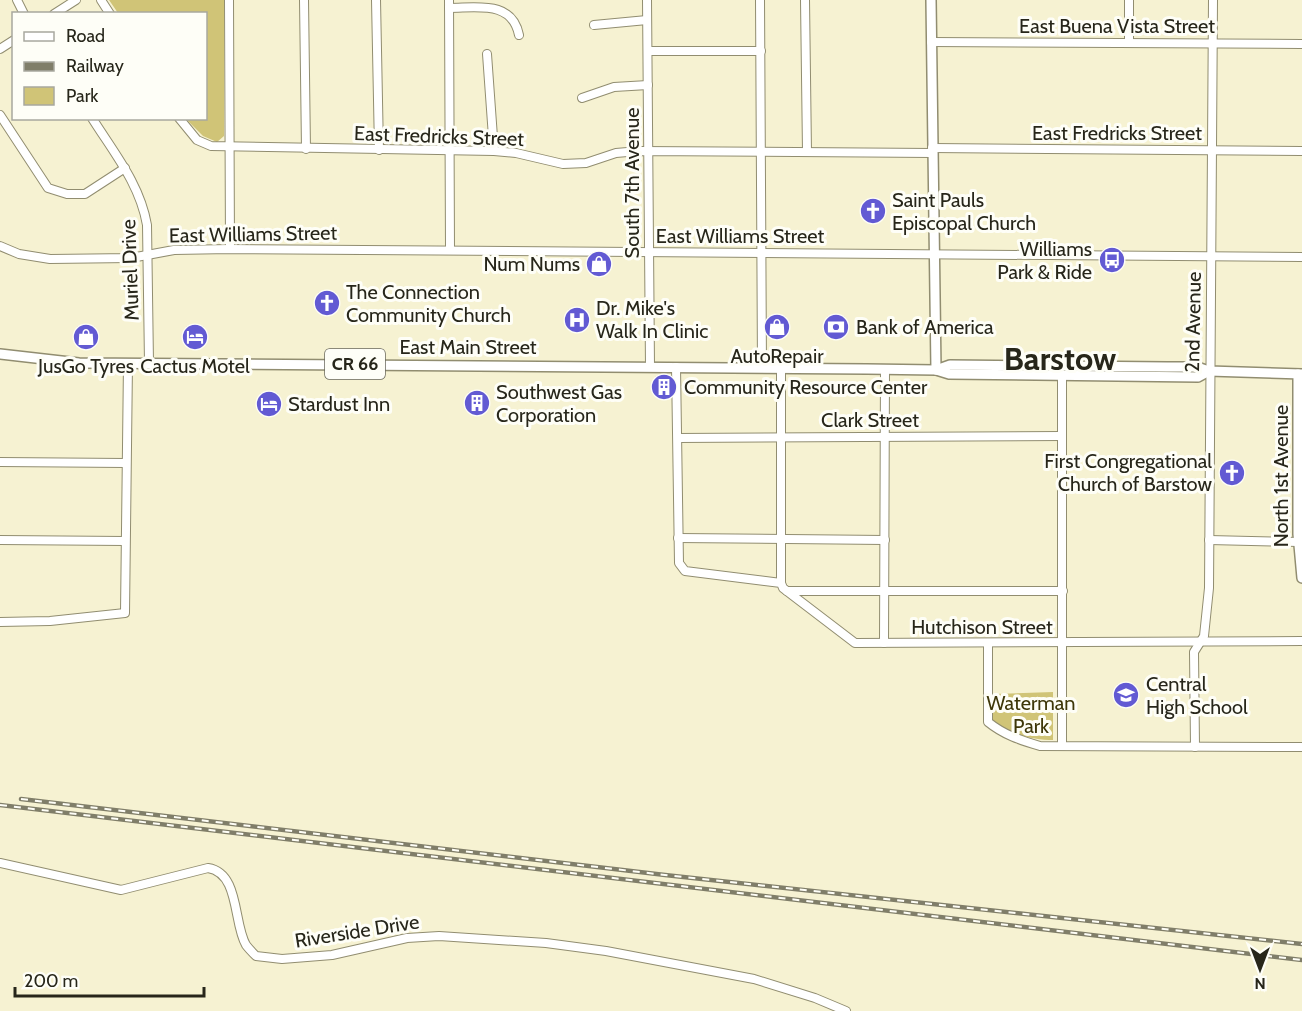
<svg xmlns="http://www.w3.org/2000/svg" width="1302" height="1011" viewBox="0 0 1302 1011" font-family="Cabin,sans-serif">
<rect width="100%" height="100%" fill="#f6f2d2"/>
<g fill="#d0c477">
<path d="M 109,0 L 224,0 L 224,136 L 217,142 L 203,136 L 186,119 L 206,118 L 206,14 L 118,13 Z"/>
<path d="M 1053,692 L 1053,740 C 1033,740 1005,734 991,718 L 993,694 Z"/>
</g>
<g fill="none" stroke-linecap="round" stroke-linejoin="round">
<g stroke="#918d70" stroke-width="10">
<g id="minor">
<path d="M 17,0 L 24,14"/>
<path d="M 101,0 L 110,14"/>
<path d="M 229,0 L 230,249"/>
<path d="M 304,0 L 306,149"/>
<path d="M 376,0 L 379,150"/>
<path d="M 449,0 L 450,249"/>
<path d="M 647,0 L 650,367"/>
<path d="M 760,0 L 762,368"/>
<path d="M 805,0 L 807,152"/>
<path d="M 449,8 C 477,8 512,0 519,35"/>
<path d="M 54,14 L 76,0"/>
<path d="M 594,25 L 647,20"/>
<path d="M 931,42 L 1302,44"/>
<path d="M 1129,42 L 1129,0"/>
<path d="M 0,49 L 14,40"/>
<path d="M 648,51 L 761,51"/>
<path d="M 487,54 L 494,151"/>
<path d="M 582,98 L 614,87 L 648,85"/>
<path d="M 0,115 L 48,188 L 67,194 L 85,194 L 125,168"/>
<path d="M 92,118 C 114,153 140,184 147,225 L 149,363"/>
<path d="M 179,118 L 197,140 L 211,146 L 494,151 L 516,153 L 563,164 L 586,163 L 616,153 L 639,151 L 933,153"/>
<path d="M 932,148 L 1302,151"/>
<path d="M 0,246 L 19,254 L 50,259 L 131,258 L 174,250 L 230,249 L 1302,257"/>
<path d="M 676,367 L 679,563 L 685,571 L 781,583 L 783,588 L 855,643 L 1302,641"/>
<path d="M 781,368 L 781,583"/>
<path d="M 678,438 L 1062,436"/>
<path d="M 0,462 L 126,463"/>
<path d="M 678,538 L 885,540"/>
<path d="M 0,540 L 125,541"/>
<path d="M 1209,540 L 1298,542"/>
<path d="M 787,591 L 1063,591"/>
<path d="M 0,622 L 50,621 L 125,613 L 128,363"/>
<path d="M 884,643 L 885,369"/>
<path d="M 988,643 L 988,722 C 1004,735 1020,740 1040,746 L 1302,747"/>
<path d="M 1062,746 L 1062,375"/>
<path d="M 1195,747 L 1194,652 L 1204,636 L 1209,588 L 1213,0"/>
<path d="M 0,863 L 121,890 L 208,868 C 240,873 233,923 246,945 C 249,949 253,953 256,956 L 282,959 L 332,955 L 407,938 L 439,936 L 546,943 L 606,951 L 754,979 L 815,998 L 846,1011"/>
</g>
</g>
<g stroke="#918d70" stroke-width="12">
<g id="major">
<path d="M 931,0 L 936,370"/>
<path d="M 0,354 L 79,363 L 867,369 L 936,370 L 949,374 L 1198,377 L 1209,371"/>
<path d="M 936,370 L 950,365 L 1167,367 L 1197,367 L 1209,371 L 1302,374"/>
<path d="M 1298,374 L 1298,534 L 1302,578"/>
</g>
</g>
<use href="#minor" stroke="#fff" stroke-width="8"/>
<use href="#major" stroke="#fff" stroke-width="9"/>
<g stroke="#807e69" stroke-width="4.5">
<g id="rail">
<path d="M 21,799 L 665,875 L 1302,944"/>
<path d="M 0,805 L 1302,960"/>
</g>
</g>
<use href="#rail" stroke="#fefef7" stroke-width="2" stroke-dasharray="7" stroke-linecap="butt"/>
</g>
<defs>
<g id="church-disc" transform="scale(1.35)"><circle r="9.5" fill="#625ad3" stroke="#fefef7"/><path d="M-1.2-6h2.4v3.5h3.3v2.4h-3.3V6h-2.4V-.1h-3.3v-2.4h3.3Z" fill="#fff"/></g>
<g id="bus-disc" transform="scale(1.35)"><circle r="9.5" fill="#625ad3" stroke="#fefef7"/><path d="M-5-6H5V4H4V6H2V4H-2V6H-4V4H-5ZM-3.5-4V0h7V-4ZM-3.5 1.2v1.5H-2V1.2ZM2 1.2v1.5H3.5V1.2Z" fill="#fff"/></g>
<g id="shop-disc" transform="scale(1.35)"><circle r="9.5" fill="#625ad3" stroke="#fefef7"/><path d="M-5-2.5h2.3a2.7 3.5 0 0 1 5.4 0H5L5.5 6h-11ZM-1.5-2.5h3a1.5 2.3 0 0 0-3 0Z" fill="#fff"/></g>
<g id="hospital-disc" transform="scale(1.35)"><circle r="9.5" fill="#625ad3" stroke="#fefef7"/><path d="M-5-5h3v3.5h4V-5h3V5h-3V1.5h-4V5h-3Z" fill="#fff"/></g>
<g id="bank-disc" transform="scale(1.35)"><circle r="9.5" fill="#625ad3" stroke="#fefef7"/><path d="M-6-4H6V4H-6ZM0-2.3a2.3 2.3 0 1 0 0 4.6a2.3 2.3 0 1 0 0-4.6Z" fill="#fff"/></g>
<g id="hotel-disc" transform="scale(1.35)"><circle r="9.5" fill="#625ad3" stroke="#fefef7"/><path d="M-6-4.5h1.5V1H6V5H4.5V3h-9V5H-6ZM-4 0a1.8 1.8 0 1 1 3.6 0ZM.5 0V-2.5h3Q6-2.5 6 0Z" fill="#fff"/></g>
<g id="building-disc" transform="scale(1.35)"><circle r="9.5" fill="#625ad3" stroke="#fefef7"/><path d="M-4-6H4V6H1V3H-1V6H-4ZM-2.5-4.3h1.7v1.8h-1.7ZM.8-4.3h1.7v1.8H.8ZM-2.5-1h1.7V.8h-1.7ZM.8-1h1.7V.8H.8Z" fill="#fff"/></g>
<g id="school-disc" transform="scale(1.35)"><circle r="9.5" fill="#625ad3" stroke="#fefef7"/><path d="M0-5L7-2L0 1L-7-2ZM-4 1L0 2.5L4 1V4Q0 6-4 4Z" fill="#fff"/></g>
</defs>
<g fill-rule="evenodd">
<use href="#church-disc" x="873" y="211"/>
<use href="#bus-disc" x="1112" y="260"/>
<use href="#shop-disc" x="599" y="264"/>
<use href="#church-disc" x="327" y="303"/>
<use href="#hospital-disc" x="577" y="320"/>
<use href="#shop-disc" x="777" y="327"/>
<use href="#bank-disc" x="836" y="327"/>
<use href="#shop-disc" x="86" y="337"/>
<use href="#hotel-disc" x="195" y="337"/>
<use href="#building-disc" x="664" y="387"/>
<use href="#building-disc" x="477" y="403"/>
<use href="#hotel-disc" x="269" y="404"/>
<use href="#church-disc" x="1232" y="473"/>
<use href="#school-disc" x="1126" y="695"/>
</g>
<g text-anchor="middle" stroke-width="6" stroke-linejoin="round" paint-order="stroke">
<rect fill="#fefef7" stroke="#68675c" stroke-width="1.5" x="325" y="349" width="60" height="30" rx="4.5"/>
<g font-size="18" font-weight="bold" fill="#27261a">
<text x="355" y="370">CR 66</text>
</g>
<g font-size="20" fill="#27261a" stroke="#fefef7">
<text x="1117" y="33">East Buena Vista Street</text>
<text x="1117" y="140">East Fredricks Street</text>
<text transform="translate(439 136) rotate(2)" y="7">East Fredricks Street</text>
<text transform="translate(632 183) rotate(-90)" y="7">South 7th Avenue</text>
<text transform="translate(253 234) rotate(-1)" y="7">East Williams Street</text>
<text x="740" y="243">East Williams Street</text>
<text transform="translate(130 270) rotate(-92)" y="7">Muriel Drive</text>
<text transform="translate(1193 322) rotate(-89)" y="7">2nd Avenue</text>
<text x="468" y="354">East Main Street</text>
<text x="870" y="427">Clark Street</text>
<text transform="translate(1281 476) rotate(-90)" y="7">North 1st Avenue</text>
<text x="982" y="634">Hutchison Street</text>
<text transform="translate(357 931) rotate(-9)" y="7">Riverside Drive</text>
</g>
<g font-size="20" fill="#27261a" stroke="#fefef7" text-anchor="start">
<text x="892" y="207">Saint Pauls<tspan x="892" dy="23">Episcopal Church</tspan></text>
<text x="1092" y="256" text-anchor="end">Williams<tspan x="1092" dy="23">Park &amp; Ride</tspan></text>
<text x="580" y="271" text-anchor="end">Num Nums</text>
<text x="346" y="299">The Connection<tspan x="346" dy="23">Community Church</tspan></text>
<text x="596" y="315">Dr. Mike's<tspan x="596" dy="23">Walk In Clinic</tspan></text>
<text x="856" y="334">Bank of America</text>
<text x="777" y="363" text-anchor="middle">AutoRepair</text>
<text x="86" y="373" text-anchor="middle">JusGo Tyres</text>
<text x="195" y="373" text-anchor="middle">Cactus Motel</text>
<text x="684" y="394">Community Resource Center</text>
<text x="496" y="399">Southwest Gas<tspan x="496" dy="23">Corporation</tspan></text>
<text x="288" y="411">Stardust Inn</text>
<text x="1212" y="468" text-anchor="end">First Congregational<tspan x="1212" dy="23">Church of Barstow</tspan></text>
<text x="1146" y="691">Central<tspan x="1146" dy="23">High School</tspan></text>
</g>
<g font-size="20" fill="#3e3709" stroke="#fefef7">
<text x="1031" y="710">Waterman<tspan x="1031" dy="23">Park</tspan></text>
</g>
<g font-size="32" font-weight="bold" fill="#27261a" stroke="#fefef7">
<text x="1060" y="370">Barstow</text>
</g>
</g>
<rect x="12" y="12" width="195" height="108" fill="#fefef7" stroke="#a8a89f" stroke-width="1.5"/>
<rect x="24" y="32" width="30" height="9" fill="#ffffff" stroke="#a8a89f" stroke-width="1.5"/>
<text x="66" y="42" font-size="18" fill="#27261a">Road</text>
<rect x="24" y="62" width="30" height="9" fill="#807e69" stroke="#a8a89f" stroke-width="1.5"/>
<text x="66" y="72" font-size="18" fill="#27261a">Railway</text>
<rect x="24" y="87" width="30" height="18" fill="#d0c477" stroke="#a8a89f" stroke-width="1.5"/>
<text x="66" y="102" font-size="18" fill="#27261a">Park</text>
<g transform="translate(1260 969) rotate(180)" stroke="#fefef7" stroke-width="4.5" paint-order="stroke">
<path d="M0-4.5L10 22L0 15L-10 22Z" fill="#27261a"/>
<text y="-9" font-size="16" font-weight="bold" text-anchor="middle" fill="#27261a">N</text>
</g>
<path d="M15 987v9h189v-9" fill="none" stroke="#27261a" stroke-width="3"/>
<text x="24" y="987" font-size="18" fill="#27261a" stroke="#fefef7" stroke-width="4.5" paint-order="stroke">200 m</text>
</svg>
